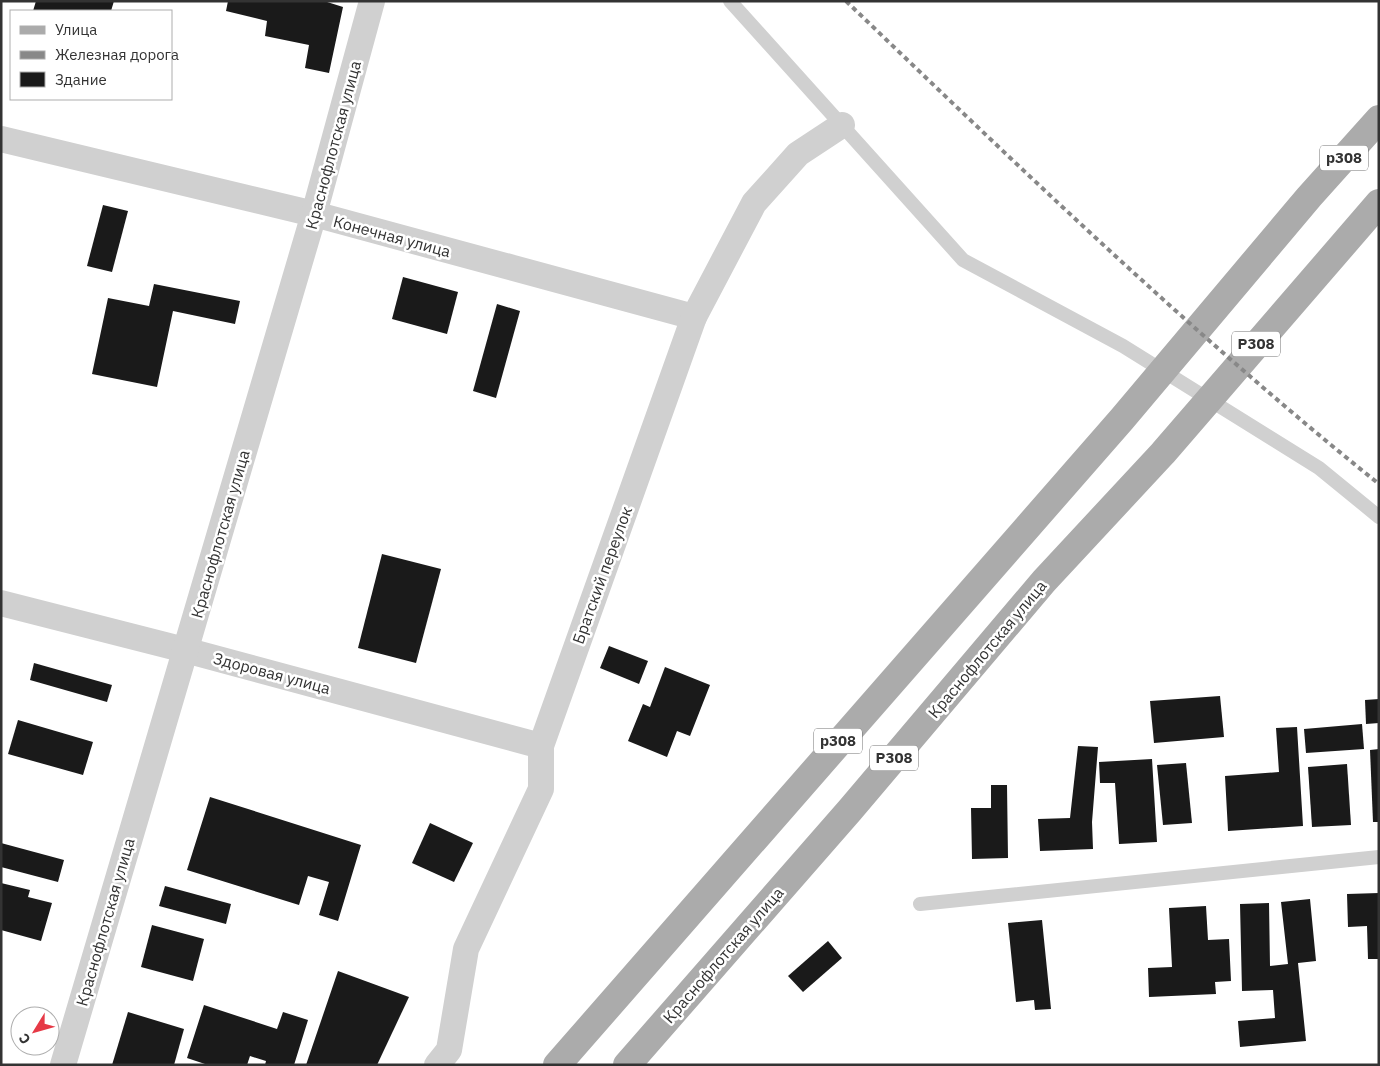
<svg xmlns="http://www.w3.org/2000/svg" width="1380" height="1066" viewBox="0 0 1380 1066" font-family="'IBM Plex Sans',sans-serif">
<rect width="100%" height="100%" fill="#fff"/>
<g fill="#1a1a1a">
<path d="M 36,1 L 114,1 L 111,11 L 33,11 Z"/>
<path d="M 228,1 L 324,1 L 343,7 L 329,73 L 305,68 L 309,45 L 265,36 L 267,21 L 226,11 Z"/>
<path d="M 103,205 L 128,211 L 112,272 L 87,266 Z"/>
<path d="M 403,277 L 458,292 L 447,334 L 392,319 Z"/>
<path d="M 154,284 L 240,301 L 235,324 L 173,311 L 157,387 L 92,374 L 108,298 L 149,306 Z"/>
<path d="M 497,304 L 520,311 L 496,398 L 473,391 Z"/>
<path d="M 382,554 L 441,569 L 416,663 L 358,648 Z"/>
<path d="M 609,646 L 648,661 L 639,684 L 600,668 Z"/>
<path d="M 34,663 L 112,685 L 107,702 L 30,680 Z"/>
<path d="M 665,667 L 710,685 L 690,736 L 677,731 L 667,757 L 628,741 L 643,704 L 650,707 Z"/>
<path d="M 1220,696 L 1224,737 L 1154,743 L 1150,701 Z"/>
<path d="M 1379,699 L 1379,723 L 1366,724 L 1365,700 Z"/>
<path d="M 18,720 L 93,742 L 83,775 L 8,754 Z"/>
<path d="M 1362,724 L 1364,749 L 1306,753 L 1304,729 Z"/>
<path d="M 1297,727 L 1303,826 L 1228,831 L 1225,776 L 1279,772 L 1276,728 Z"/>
<path d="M 1078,746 L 1098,747 L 1092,822 L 1093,849 L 1040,851 L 1038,819 L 1070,818 Z"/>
<path d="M 1379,749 L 1379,822 L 1373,822 L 1370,750 Z"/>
<path d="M 1152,759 L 1157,842 L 1119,844 L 1115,783 L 1100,783 L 1099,762 Z"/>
<path d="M 1186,763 L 1192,823 L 1163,825 L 1157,765 Z"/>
<path d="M 1347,764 L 1351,825 L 1312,827 L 1308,767 Z"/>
<path d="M 991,785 L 1007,785 L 1008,858 L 972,859 L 971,808 L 991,808 Z"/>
<path d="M 210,797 L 361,845 L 338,921 L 319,915 L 329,882 L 308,876 L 299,905 L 187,870 Z"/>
<path d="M 430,823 L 473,843 L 454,882 L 412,863 Z"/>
<path d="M 1,843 L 64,860 L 58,882 L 1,867 Z"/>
<path d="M 1,883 L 30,890 L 28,897 L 52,903 L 41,941 L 1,930 Z"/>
<path d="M 165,886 L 231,904 L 226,924 L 159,906 Z"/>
<path d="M 1379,893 L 1379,959 L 1368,959 L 1367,926 L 1348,927 L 1347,894 Z"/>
<path d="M 1310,899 L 1316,961 L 1298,963 L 1306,1041 L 1240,1047 L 1238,1021 L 1275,1018 L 1273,990 L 1242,991 L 1240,904 L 1269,903 L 1270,966 L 1288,964 L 1281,902 Z"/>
<path d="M 1206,906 L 1208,940 L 1229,939 L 1231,981 L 1215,982 L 1216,994 L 1149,997 L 1148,968 L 1172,967 L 1169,908 Z"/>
<path d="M 1042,920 L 1051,1009 L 1035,1010 L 1034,1000 L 1016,1002 L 1008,923 Z"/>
<path d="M 152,925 L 204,939 L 193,981 L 141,967 Z"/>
<path d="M 828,941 L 842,958 L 803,992 L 788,976 Z"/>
<path d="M 338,971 L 409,997 L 377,1065 L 306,1065 Z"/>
<path d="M 204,1005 L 277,1029 L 283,1012 L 308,1020 L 294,1065 L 265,1065 L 266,1061 L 250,1056 L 247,1065 L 208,1065 L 187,1058 Z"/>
<path d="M 128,1012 L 184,1029 L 174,1065 L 112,1065 Z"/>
</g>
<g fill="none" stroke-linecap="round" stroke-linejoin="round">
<g stroke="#d0d0d0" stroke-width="14">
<path d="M 730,1 L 963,260 L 1123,346 L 1319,468 L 1379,517"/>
<path d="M 920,904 L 1379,857"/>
</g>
<g stroke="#d0d0d0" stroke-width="26">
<path d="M 1,139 L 314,214 L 694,317"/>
<path d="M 1,603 L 185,650 L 541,746"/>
<path d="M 63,1065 L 314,214 L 372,1"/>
<path d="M 437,1065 L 449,1050 L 466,949 L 541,789 L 541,746 L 694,317 L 754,203 L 798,154 L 842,125"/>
</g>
<g stroke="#ababab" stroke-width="28">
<path d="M 557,1065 L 1122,419 L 1309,197 L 1379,119"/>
<path d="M 627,1065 L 850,810 L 1044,581 L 1163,453 L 1379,203"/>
</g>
<path stroke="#888" stroke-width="4" stroke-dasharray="5 4" stroke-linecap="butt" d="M 846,1 C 1019,167 1192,334 1379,484"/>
</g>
<g text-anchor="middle" stroke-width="5" stroke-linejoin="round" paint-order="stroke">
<g fill="#fff" stroke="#707070" stroke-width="1">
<rect x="1320" y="145.5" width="48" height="25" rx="4"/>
<rect x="1232" y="331.5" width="48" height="25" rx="4"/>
<rect x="814" y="728.5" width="48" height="25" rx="4"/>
<rect x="870" y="745.5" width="48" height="25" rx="4"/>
</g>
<g font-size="15" font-weight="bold" fill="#333">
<text x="1344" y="163">p308</text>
<text x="1256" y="349">P308</text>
<text x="838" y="746">p308</text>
<text x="894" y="763">P308</text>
</g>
<g font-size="16" fill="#333" stroke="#fff">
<text transform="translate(333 145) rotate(-75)" y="6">Краснофлотская улица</text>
<text transform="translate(392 236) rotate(15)" y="6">Конечная улица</text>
<text transform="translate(220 534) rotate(-74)" y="6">Краснофлотская улица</text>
<text transform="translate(602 575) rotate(-70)" y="6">Братский переулок</text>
<text transform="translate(987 649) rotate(-50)" y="6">Краснофлотская улица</text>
<text transform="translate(272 673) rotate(15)" y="6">Здоровая улица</text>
<text transform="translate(105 922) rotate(-74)" y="6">Краснофлотская улица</text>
<text transform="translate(723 955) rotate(-49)" y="6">Краснофлотская улица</text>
</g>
</g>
<rect width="1380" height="1066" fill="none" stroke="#333333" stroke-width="5"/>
<rect x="10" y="10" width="162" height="90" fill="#ffffff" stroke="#adadad"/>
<rect x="20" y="26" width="25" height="8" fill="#ababab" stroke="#adadad"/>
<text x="55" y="35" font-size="15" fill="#333333">Улица</text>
<rect x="20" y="51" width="25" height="8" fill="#888888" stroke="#adadad"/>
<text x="55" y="60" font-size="15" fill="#333333">Железная дорога</text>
<rect x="20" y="72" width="25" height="15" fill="#1a1a1a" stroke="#adadad"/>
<text x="55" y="85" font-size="15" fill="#333333">Здание</text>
<g transform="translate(35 1031) rotate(233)"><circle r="24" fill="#ffffff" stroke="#adadad"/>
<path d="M0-4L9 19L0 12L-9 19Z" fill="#e63946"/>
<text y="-8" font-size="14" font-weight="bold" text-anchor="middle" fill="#333333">С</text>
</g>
</svg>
